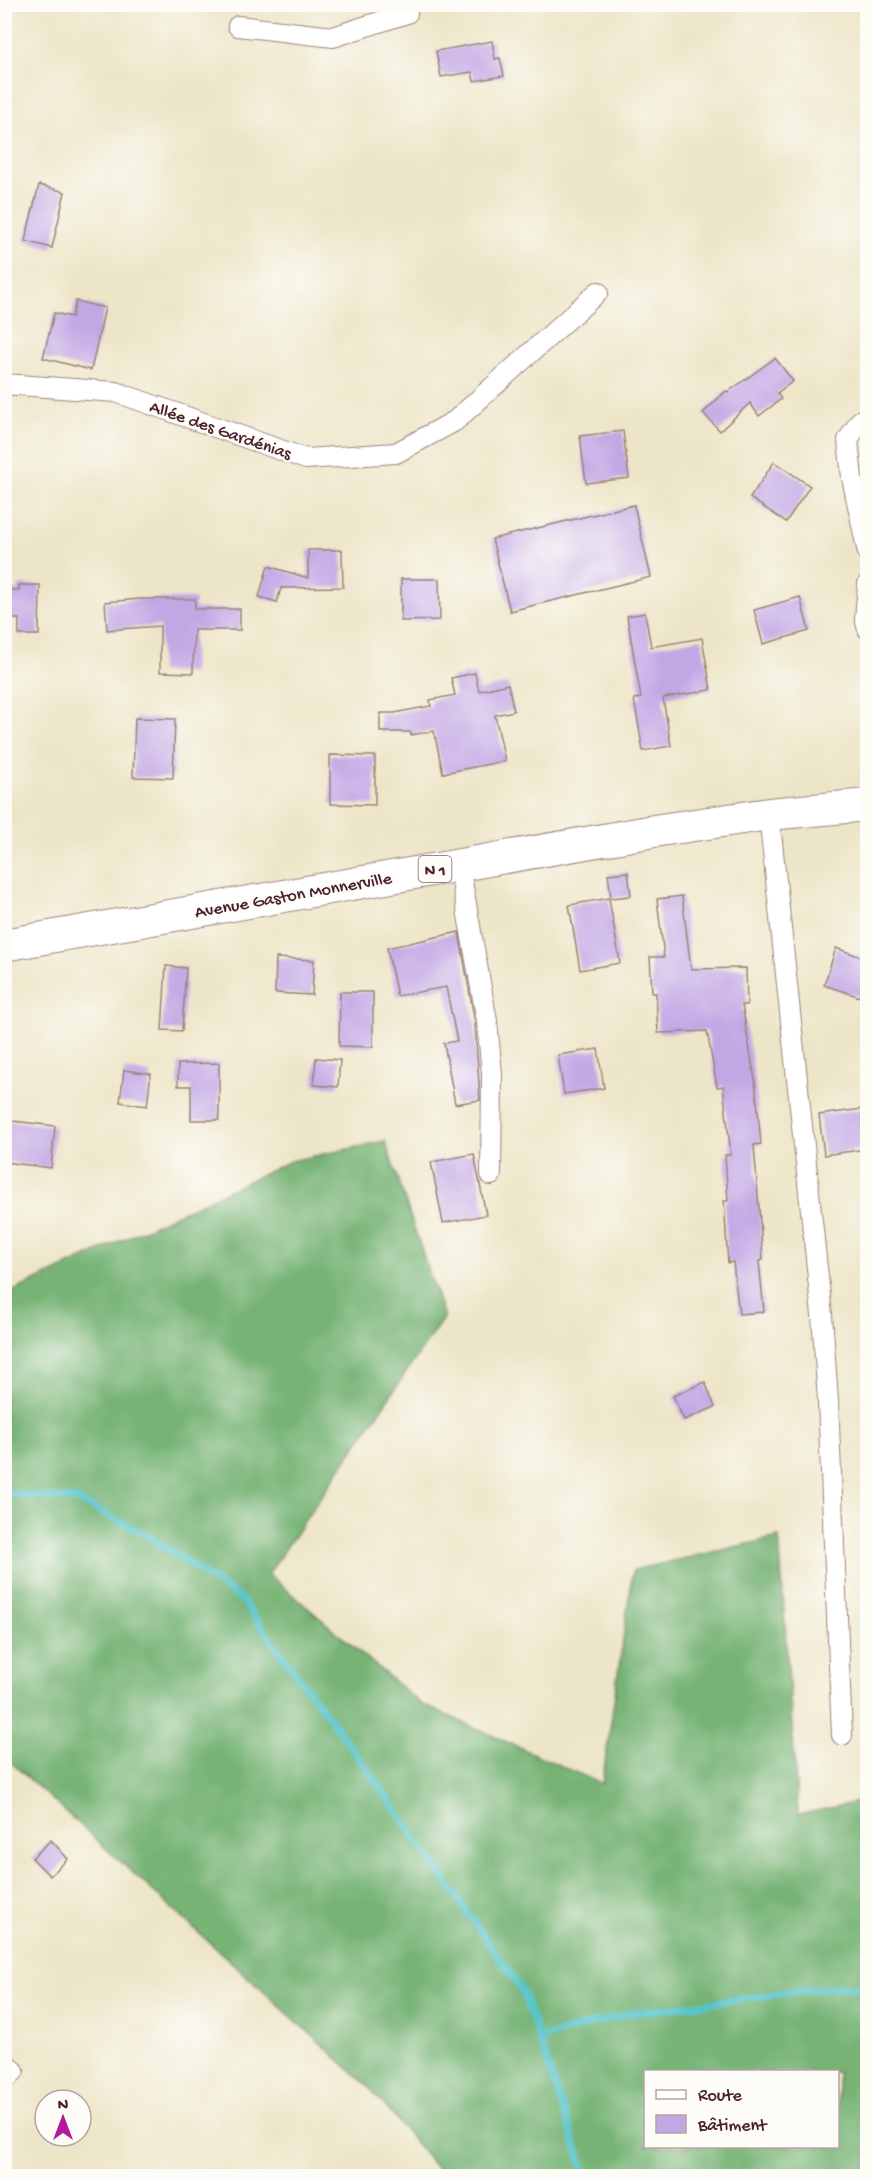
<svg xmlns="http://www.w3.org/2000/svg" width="872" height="2181" viewBox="0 0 872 2181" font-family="'Gochi Hand',sans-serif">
<rect width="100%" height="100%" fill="#fdfcf7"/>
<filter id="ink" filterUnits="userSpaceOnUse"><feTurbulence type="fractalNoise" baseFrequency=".0167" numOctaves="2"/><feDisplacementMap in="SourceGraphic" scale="12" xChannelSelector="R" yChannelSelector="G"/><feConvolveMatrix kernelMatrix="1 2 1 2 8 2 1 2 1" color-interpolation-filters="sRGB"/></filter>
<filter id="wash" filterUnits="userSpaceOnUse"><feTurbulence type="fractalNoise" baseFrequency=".008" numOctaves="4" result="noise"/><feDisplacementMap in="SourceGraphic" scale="24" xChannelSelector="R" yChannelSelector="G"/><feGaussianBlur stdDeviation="1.35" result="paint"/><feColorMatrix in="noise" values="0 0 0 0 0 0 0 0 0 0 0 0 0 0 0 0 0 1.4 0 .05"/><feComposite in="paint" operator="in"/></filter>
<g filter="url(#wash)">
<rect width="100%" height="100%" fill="#ede5c7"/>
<path fill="#76b374" stroke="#606950" stroke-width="1.5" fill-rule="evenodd" d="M 385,1141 L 444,1317 L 268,1574 L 421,1704 L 602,1784 L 633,1570 L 779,1537 L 798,1815 L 867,1800 L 867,2170 L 782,2176 L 443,2176 L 369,2087 L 5,1757 L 5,1295 L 291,1161 ZM 646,2072 L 838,2072 L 838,2146 L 646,2146 Z"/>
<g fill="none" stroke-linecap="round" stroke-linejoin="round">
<g stroke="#57c5cc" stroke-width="7">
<path d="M 4,1493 L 77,1500 L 150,1537 L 241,1599 L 373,1777 L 523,1992 L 586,2176"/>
<path d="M 539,2039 L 626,2014 L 832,1987 L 868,1988"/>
</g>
</g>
<g id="blocks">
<g fill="#c2a7e5">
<path d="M 492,41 L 495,59 L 500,58 L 504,76 L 474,81 L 472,72 L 441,77 L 436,51 Z"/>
<path d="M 39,185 L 65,192 L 52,248 L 25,241 Z"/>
<path d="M 76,301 L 105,308 L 91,370 L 43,358 L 54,313 L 72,317 Z"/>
<path d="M 775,358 L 793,381 L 777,393 L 781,399 L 759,416 L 750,403 L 720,431 L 703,413 L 726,391 L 728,392 Z"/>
<path d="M 623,431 L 629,478 L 586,483 L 580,436 Z"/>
<path d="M 774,462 L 810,486 L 786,522 L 750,498 Z"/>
<path d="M 634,505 L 651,577 L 510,611 L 492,539 Z"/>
<path d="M 308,550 L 342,550 L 343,587 L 281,588 L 277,602 L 259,597 L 268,566 L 308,578 Z"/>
<path d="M 401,579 L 439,579 L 440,620 L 401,621 Z"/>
<path d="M 19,585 L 40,585 L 39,635 L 19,635 L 19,619 L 4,619 L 4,590 L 19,590 Z"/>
<path d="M 800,597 L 809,631 L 763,644 L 754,610 Z"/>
<path d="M 141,599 L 195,599 L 195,609 L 240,609 L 240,630 L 194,630 L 193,673 L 160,672 L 160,626 L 107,630 L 105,602 Z"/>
<path d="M 645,613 L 651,647 L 702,638 L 711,690 L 663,698 L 671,746 L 643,751 L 634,699 L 641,698 L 627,616 Z"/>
<path d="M 475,673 L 479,691 L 508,684 L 514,711 L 495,715 L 505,761 L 443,773 L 434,731 L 411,735 L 410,732 L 380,732 L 380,713 L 394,713 L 431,706 L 430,700 L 455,695 L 451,678 Z"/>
<path d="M 135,718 L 175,719 L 173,778 L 133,777 Z"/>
<path d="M 330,755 L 375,756 L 375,805 L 330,804 Z"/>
<path d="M 628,872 L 631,896 L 611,898 L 608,874 Z"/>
<path d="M 682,896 L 691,969 L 746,968 L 747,1005 L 742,1005 L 755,1080 L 761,1144 L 754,1145 L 763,1260 L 759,1261 L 764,1312 L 739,1314 L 733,1262 L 728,1263 L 724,1201 L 728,1201 L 725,1155 L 731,1155 L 723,1086 L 717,1087 L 707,1031 L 658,1033 L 656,993 L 652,993 L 650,957 L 664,957 L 657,899 Z"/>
<path d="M 609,898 L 620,963 L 580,970 L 569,905 Z"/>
<path d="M 459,932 L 475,1023 L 480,1100 L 455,1104 L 444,1043 L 457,1041 L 446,987 L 397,996 L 387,948 Z"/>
<path d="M 836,948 L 867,959 L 867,983 L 863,998 L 824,985 Z"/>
<path d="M 276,958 L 314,960 L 312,995 L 275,993 Z"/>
<path d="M 166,966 L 186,968 L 182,1031 L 162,1030 Z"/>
<path d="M 340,992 L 373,992 L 373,1047 L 339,1046 Z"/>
<path d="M 598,1049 L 604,1088 L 564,1094 L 558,1055 Z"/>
<path d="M 316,1058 L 340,1060 L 338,1087 L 314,1085 Z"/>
<path d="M 219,1063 L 219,1120 L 191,1120 L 191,1086 L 178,1086 L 178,1064 Z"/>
<path d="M 124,1070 L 151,1074 L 147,1106 L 120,1102 Z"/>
<path d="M 862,1109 L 867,1149 L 824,1155 L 819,1115 Z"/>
<path d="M 4,1120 L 55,1126 L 51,1168 L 4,1162 Z"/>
<path d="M 474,1154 L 486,1215 L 443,1223 L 431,1162 Z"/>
<path d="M 705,1382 L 715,1407 L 684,1420 L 673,1396 Z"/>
<path d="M 51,1840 L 68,1859 L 50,1876 L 32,1858 Z"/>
</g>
</g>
</g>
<g filter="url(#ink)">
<use href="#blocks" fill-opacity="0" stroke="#9c8279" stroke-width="1.5"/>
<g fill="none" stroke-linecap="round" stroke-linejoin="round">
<g stroke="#9c8279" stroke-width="22">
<g id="street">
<path d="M 238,26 L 333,37 L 407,13 L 406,4"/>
<path d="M 4,384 L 116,392 L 306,459 L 396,453 L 455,421 L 598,292"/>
<path d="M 868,419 L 860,421 L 848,440 L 852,478 L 868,553"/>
<path d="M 868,584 L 865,619 L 868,629"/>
<path d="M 769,814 L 822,1315 L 828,1401 L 842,1735"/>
<path d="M 459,865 L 487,1021 L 492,1074 L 491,1175"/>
<path d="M 4,2062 L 14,2071 L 4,2080"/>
</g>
</g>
<g stroke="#9c8279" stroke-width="34">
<path id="primary" d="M 4,945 L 660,830 L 769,814 L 868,805"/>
</g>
<use href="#street" stroke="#fff" stroke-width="20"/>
<use href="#primary" stroke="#fff" stroke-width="32"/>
</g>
</g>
<g text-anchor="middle" stroke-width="4.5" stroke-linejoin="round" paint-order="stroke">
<rect fill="#fdfcf7" stroke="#806168" stroke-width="1.5" x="418.5" y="856" width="33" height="26" rx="4.5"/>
<g font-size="16" font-weight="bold" fill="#4a1f2b">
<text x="435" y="875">N 1</text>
</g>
<g font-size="18" fill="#4a1f2b" stroke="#fdfcf7">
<text transform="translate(221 429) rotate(19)" y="6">Allée des Gardénias</text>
<text transform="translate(293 894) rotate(-10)" y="6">Avenue Gaston Monnerville</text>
</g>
</g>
<rect width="872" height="2181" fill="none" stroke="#fdfcf7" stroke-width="24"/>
<rect x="644" y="2070" width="195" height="78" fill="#fdfcf7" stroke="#b5a4a5" stroke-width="1.5"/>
<rect x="656" y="2090" width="30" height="9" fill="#ffffff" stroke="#b5a4a5" stroke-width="1.5"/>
<text x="698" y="2100" font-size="18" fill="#4a1f2b">Route</text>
<rect x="656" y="2115" width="30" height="18" fill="#c2a7e5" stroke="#b5a4a5" stroke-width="1.5"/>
<text x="698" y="2130" font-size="18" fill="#4a1f2b">Bâtiment</text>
<g transform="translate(63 2118)"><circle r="28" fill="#fdfcf7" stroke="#b5a4a5" stroke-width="1.5"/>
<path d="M0-4.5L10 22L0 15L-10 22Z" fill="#b5179e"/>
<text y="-9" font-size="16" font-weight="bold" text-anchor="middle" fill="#4a1f2b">N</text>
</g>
</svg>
